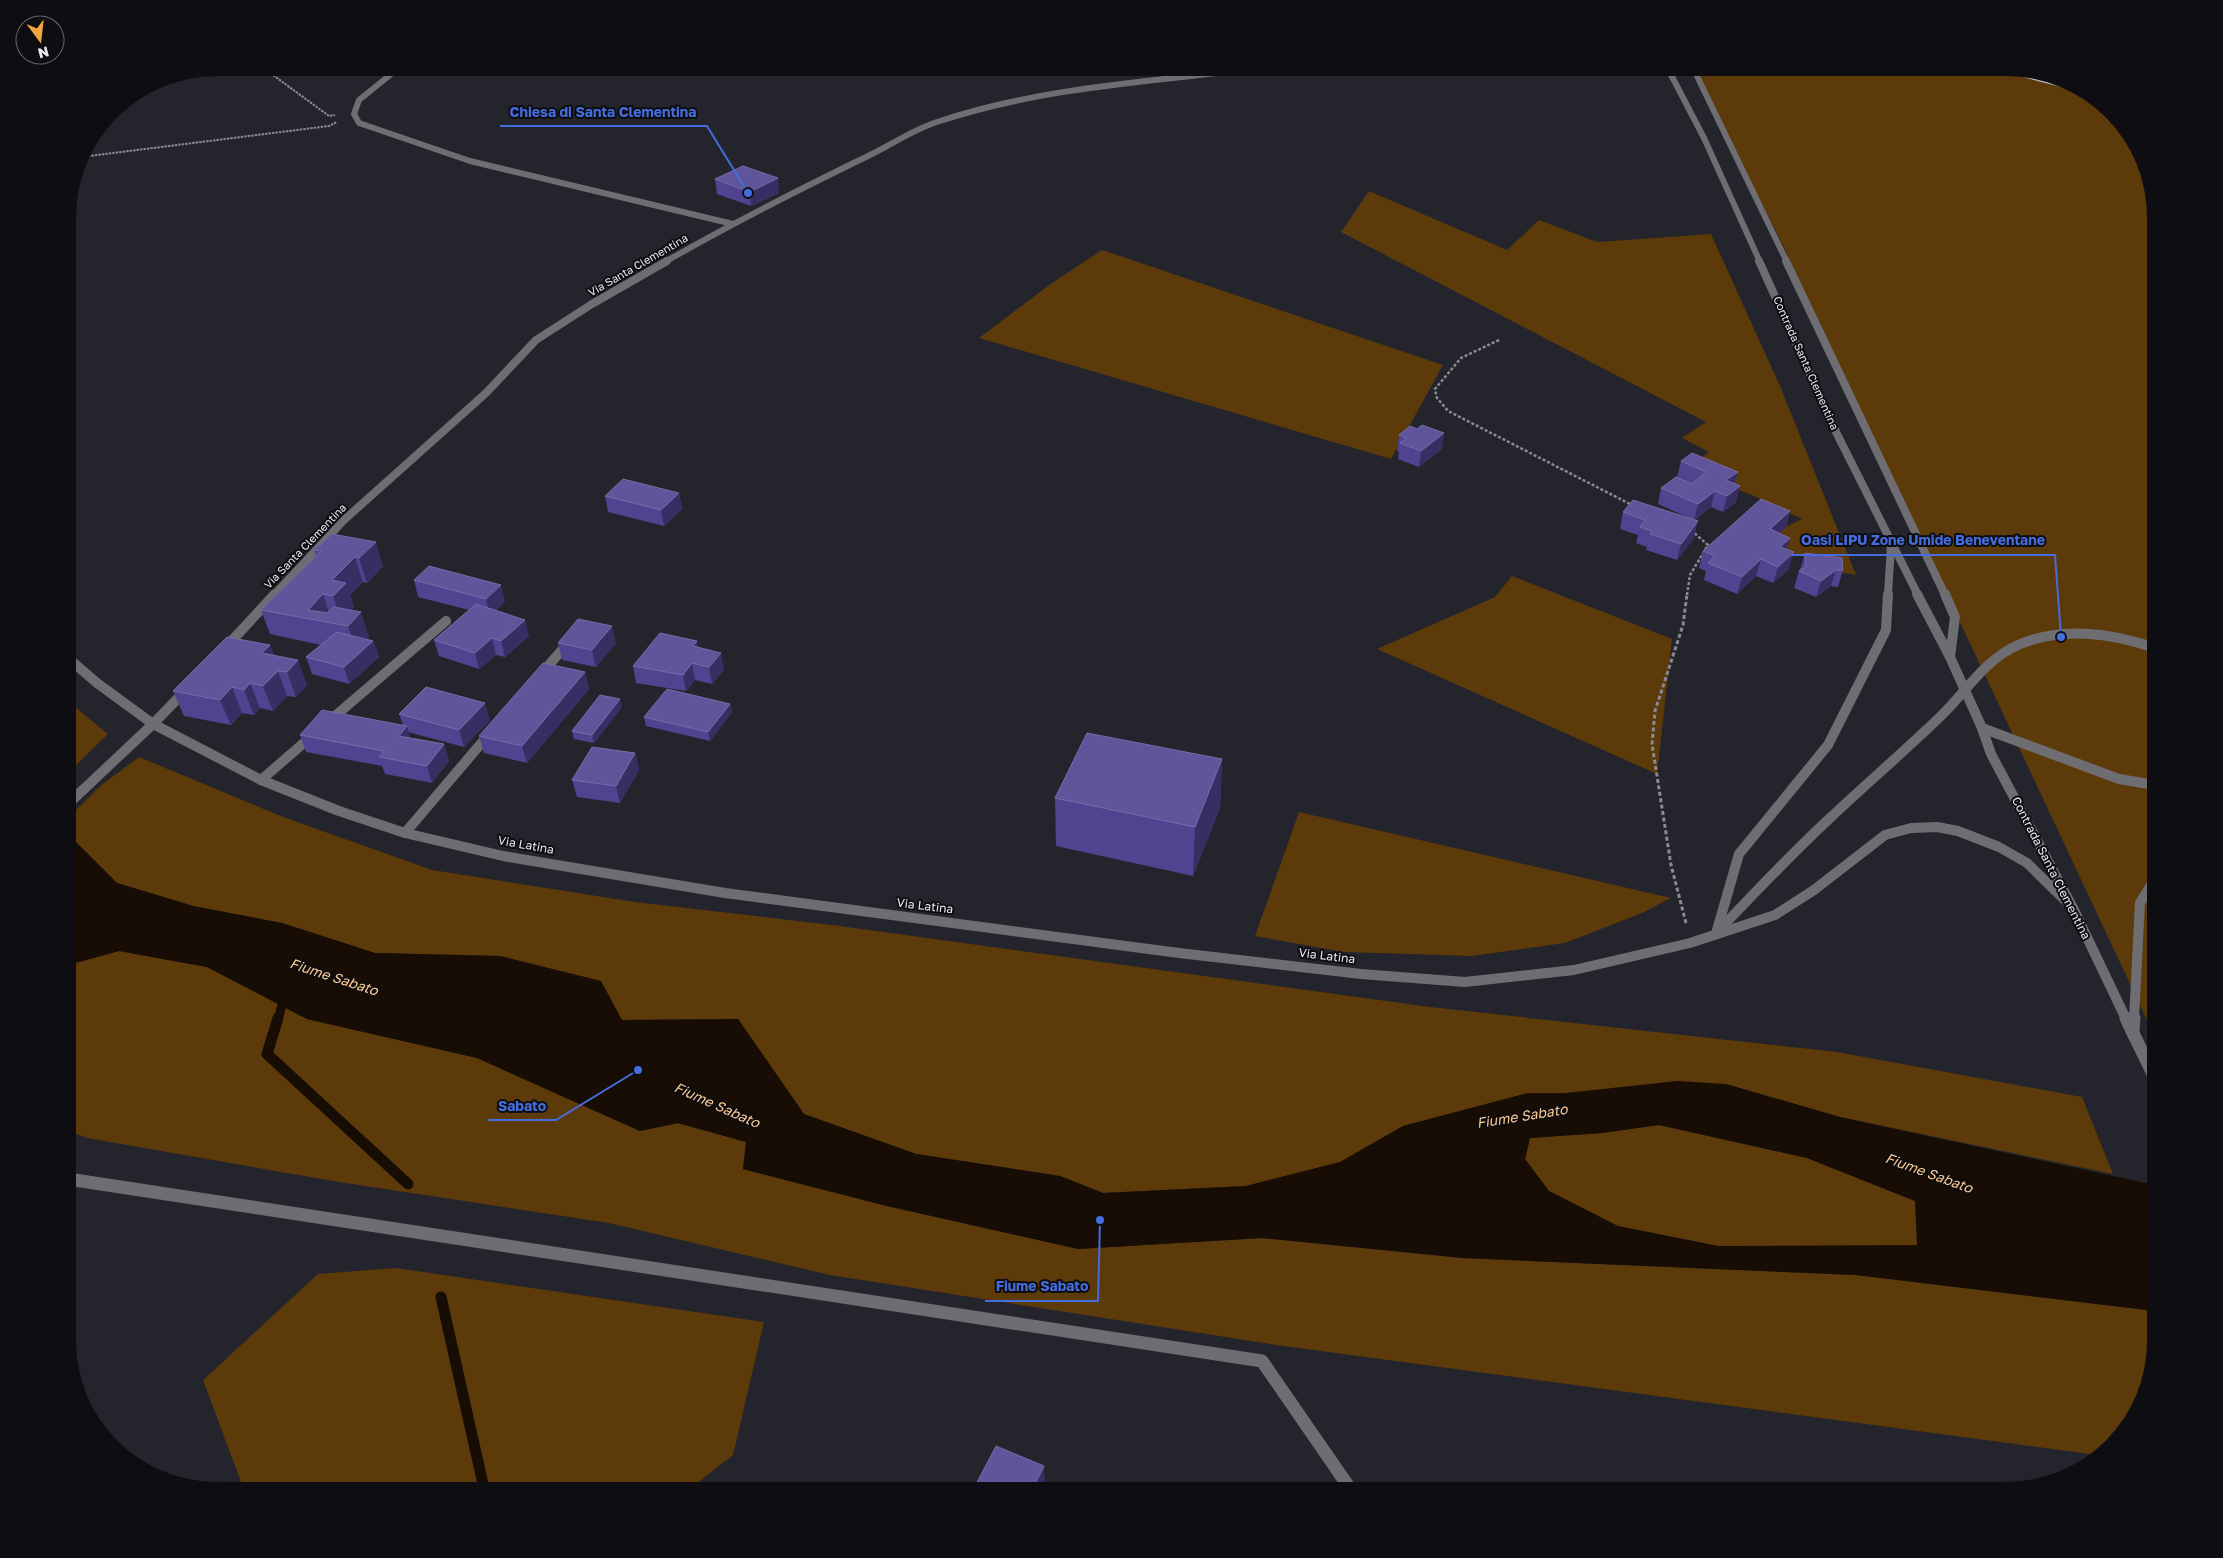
<svg xmlns="http://www.w3.org/2000/svg" width="2223" height="1558" viewBox="0 0 2223 1558" font-family="'Golos Text',sans-serif">
<rect width="100%" height="100%" fill="#24242d"/>
<g fill="#5c3a0a">
<path d="M 1705,67 L 2006,68 L 2054,75 L 2089,93 L 2136,142 L 2155,217 L 2155,1037 L 1779,237 L 1697,77 Z"/>
<path d="M 1369,191 L 1507,250 L 1539,220 L 1597,242 L 1711,234 L 1780,386 L 1856,575 L 1827,570 L 1826,559 L 1786,554 L 1765,546 L 1786,527 L 1802,519 L 1761,499 L 1688,469 L 1709,452 L 1682,438 L 1706,422 L 1341,232 Z"/>
<path d="M 1102,250 L 1443,365 L 1391,459 L 979,338 L 1052,283 Z"/>
<path d="M 1512,576 L 1672,639 L 1657,774 L 1377,649 L 1495,597 Z"/>
<path d="M 68,701 L 108,734 L 68,773 Z"/>
<path d="M 139,757 L 283,817 L 432,870 L 635,902 L 840,926 L 1430,1007 L 1837,1052 L 2082,1097 L 2113,1174 L 1840,1117 L 1726,1084 L 1566,1093 L 1528,1093 L 1403,1126 L 1341,1162 L 1246,1186 L 1103,1193 L 1060,1176 L 916,1154 L 804,1114 L 738,1019 L 622,1020 L 600,981 L 500,956 L 375,953 L 282,923 L 193,906 L 117,883 L 68,834 L 68,818 L 100,786 Z"/>
<path d="M 1299,812 L 1671,898 L 1642,913 L 1565,943 L 1472,956 L 1344,952 L 1255,936 Z"/>
<path d="M 119,951 L 207,967 L 307,1019 L 477,1058 L 640,1131 L 678,1123 L 746,1142 L 743,1169 L 887,1206 L 1078,1249 L 1262,1238 L 1463,1258 L 1856,1275 L 2155,1311 L 2155,1341 L 2148,1389 L 2130,1424 L 2098,1455 L 1276,1345 L 830,1275 L 609,1223 L 339,1182 L 87,1138 L 68,1131 L 68,965 Z"/>
<path d="M 1659,1125 L 1807,1158 L 1915,1201 L 1918,1246 L 1718,1246 L 1617,1226 L 1549,1191 L 1525,1159 L 1530,1138 L 1602,1133 Z"/>
<path d="M 396,1268 L 764,1322 L 733,1455 L 688,1490 L 244,1490 L 203,1380 L 318,1274 Z"/>
</g>
<path fill="#170d04" fill-rule="evenodd" d="M 68,834 L 117,883 L 193,906 L 282,923 L 375,953 L 500,956 L 601,981 L 622,1020 L 738,1019 L 804,1114 L 916,1154 L 1060,1176 L 1103,1193 L 1246,1186 L 1340,1162 L 1403,1126 L 1528,1093 L 1566,1093 L 1677,1081 L 1726,1084 L 1840,1117 L 2155,1185 L 2155,1311 L 1856,1275 L 1463,1258 L 1262,1238 L 1078,1249 L 887,1206 L 743,1169 L 746,1142 L 678,1123 L 640,1131 L 477,1058 L 307,1019 L 207,967 L 119,951 L 68,965 ZM 1659,1125 L 1807,1158 L 1915,1201 L 1917,1245 L 1718,1246 L 1618,1226 L 1549,1191 L 1525,1159 L 1530,1138 L 1602,1133 Z"/>
<g fill="none" stroke-linecap="round" stroke-linejoin="round">
<path stroke="#170d04" stroke-width="9" d="M 278,1019 L 285,995"/>
<g stroke="#170d04" stroke-width="11">
<path d="M 278,1018 L 267,1054 L 408,1184"/>
<path d="M 441,1297 L 483,1484 L 486,1490"/>
</g>
<g stroke="#8a8a91" stroke-width="2" stroke-dasharray="2.5 1" stroke-linecap="butt">
<path d="M 262,67 L 329,116 L 335,115"/>
<path d="M 81,157 L 329,126 L 337,122"/>
</g>
<g stroke="#8a8a91" stroke-width="2.5" stroke-dasharray="3 2" stroke-linecap="butt">
<path d="M 1499,340 L 1461,358 L 1435,389 L 1437,398 L 1448,411 L 1632,505"/>
<path d="M 1687,595 L 1690,575 L 1708,545 L 1693,532"/>
</g>
<path stroke="#8a8a91" stroke-width="3" stroke-dasharray="4 2.5" stroke-linecap="butt" d="M 1686,923 L 1671,865 L 1652,744 L 1655,711 L 1683,625 L 1687,594"/>
<path stroke="#6d6d72" stroke-width="13" d="M 68,1179 L 1262,1361 L 1351,1490"/>
<path stroke="#6d6d72" stroke-width="10" d="M 68,804 L 153,724"/>
<g stroke="#6d6d72" stroke-width="6">
<path d="M 400,67 L 359,100 L 354,114 L 359,123 L 470,161 L 733,224"/>
<path d="M 665,262 C 732,223 800,189 870,155 C 893,144 912,130 937,122 C 1044,86 1159,81 1270,67"/>
</g>
<path stroke="#6d6d72" stroke-width="8" d="M 274,595 L 344,520 L 486,393 L 536,340 L 592,304 L 667,261"/>
<g stroke="#6d6d72" stroke-width="10">
<path d="M 226,647 L 275,594"/>
<path d="M 541,674 L 569,642"/>
<path d="M 328,722 L 446,621"/>
<path d="M 153,724 L 185,691"/>
<path d="M 261,780 L 313,735"/>
<path d="M 405,833 L 490,733"/>
</g>
<path stroke="#6d6d72" stroke-width="13" d="M 2133,1033 L 2155,1078"/>
<g stroke="#6d6d72" stroke-width="6">
<path d="M 1667,67 L 1704,138 L 1760,262"/>
<path d="M 1702,67 L 1696,74 L 1787,262"/>
</g>
<g stroke="#6d6d72" stroke-width="8">
<path d="M 1759,261 L 1837,434 L 1918,595"/>
<path d="M 1786,261 L 1945,595"/>
<path d="M 1888,595 L 1891,545"/>
</g>
<g stroke="#6d6d72" stroke-width="10">
<path d="M 1917,594 L 1950,657"/>
<path d="M 1945,594 L 1955,617 L 1950,657"/>
<path d="M 68,658 L 97,683 L 153,724 L 261,780 L 339,811 L 405,833 L 503,856 L 725,893 L 1179,953 L 1361,974 L 1465,982 L 1574,970 L 1690,943 L 1775,915 L 1814,890 L 1885,835 L 1911,828 L 1937,827 L 1958,831 L 1999,847 L 2027,863 L 2073,908"/>
<path d="M 1982,728 L 1991,754 L 2073,908 L 2126,1019"/>
<path d="M 1982,728 L 2119,779 L 2155,785"/>
<path d="M 1717,930 L 1739,854 L 1828,745 L 1886,630 L 1888,594"/>
<path d="M 1717,932 C 1754,894 1790,855 1829,819 C 1867,783 1906,750 1943,714 C 1967,690 1986,659 2018,645 C 2061,626 2112,633 2155,648"/>
<path d="M 2134,1019 L 2140,903 L 2155,879"/>
</g>
<g stroke="#6d6d72" stroke-width="13">
<path d="M 2126,1018 L 2133,1033"/>
<path d="M 2133,1030 L 2134,1018"/>
</g>
<path fill="#c4c4d0" fill-rule="evenodd" d="M 1984,67 C 2004,67 2078,82 2092,95 Z"/>
<path stroke="#6d6d72" stroke-width="10" d="M 1950,657 L 1982,728"/>
</g>
<g fill="#50438f">
<path d="M 715,179 L 779,193 L 751,206 L 717,194 Z"/>
<path d="M 1399,435 L 1442,449 L 1419,467 L 1398,459 L 1399,452 L 1397,451 Z"/>
<path d="M 1681,461 L 1738,472 L 1735,484 L 1736,502 L 1723,512 L 1711,507 L 1695,520 L 1694,538 L 1677,560 L 1646,550 L 1647,547 L 1636,543 L 1638,535 L 1620,529 L 1623,512 L 1691,519 L 1658,504 L 1661,488 L 1677,477 Z"/>
<path d="M 679,493 L 682,509 L 664,526 L 608,512 L 605,496 Z"/>
<path d="M 1790,511 L 1786,527 L 1779,533 L 1787,549 L 1789,569 L 1773,583 L 1756,576 L 1737,594 L 1704,580 L 1706,571 L 1699,568 L 1703,551 Z"/>
<path d="M 332,534 L 383,566 L 367,583 L 363,582 L 350,595 L 354,607 L 351,610 L 369,637 L 367,639 L 373,641 L 379,657 L 349,684 L 312,674 L 306,657 L 321,645 L 270,634 L 261,610 L 316,556 L 314,550 Z"/>
<path d="M 1805,553 L 1843,570 L 1838,587 L 1831,586 L 1816,597 L 1794,588 L 1799,571 L 1800,570 Z"/>
<path d="M 414,580 L 505,601 L 496,610 L 529,636 L 505,657 L 496,655 L 479,669 L 439,656 L 434,640 L 469,610 L 418,597 Z"/>
<path d="M 558,643 L 616,643 L 596,667 L 562,660 Z"/>
<path d="M 270,645 L 274,656 L 307,685 L 296,697 L 287,696 L 273,711 L 260,708 L 254,715 L 242,713 L 231,725 L 184,716 L 173,691 Z"/>
<path d="M 698,647 L 724,670 L 712,684 L 695,680 L 686,691 L 636,683 L 633,666 Z"/>
<path d="M 585,672 L 589,689 L 527,763 L 484,753 L 479,736 Z"/>
<path d="M 730,704 L 732,712 L 710,741 L 646,726 L 644,717 Z"/>
<path d="M 622,707 L 594,743 L 574,739 L 572,731 Z"/>
<path d="M 399,714 L 490,720 L 464,747 L 408,732 L 410,738 L 444,744 L 449,761 L 432,783 L 385,774 L 382,766 L 306,752 L 300,735 L 403,725 Z"/>
<path d="M 635,753 L 639,770 L 620,803 L 577,797 L 572,780 Z"/>
<path d="M 1222,759 L 1220,808 L 1193,876 L 1056,846 L 1055,798 Z"/>
</g>
<g fill="#372f64">
<path d="M 778,178 L 779,193 L 751,206 L 750,192 Z"/>
<path d="M 1444,433 L 1442,449 L 1419,467 L 1421,451 Z"/>
<path d="M 1738,472 L 1733,488 L 1726,480 Z"/>
<path d="M 1740,486 L 1736,502 L 1723,512 L 1727,496 Z"/>
<path d="M 1715,491 L 1711,507 L 1694,520 L 1698,504 Z"/>
<path d="M 679,493 L 682,509 L 664,526 L 661,510 Z"/>
<path d="M 1790,511 L 1786,527 L 1765,546 L 1770,529 Z"/>
<path d="M 1698,521 L 1694,538 L 1677,560 L 1681,544 Z"/>
<path d="M 1790,538 L 1786,554 L 1780,547 Z"/>
<path d="M 376,542 L 383,566 L 367,583 L 359,558 Z"/>
<path d="M 1794,552 L 1789,569 L 1773,583 L 1778,567 Z"/>
<path d="M 355,557 L 363,582 L 350,595 L 354,607 L 341,621 L 333,596 L 332,580 Z"/>
<path d="M 1761,559 L 1756,576 L 1737,594 L 1742,577 Z"/>
<path d="M 1836,570 L 1831,586 L 1816,597 L 1821,581 Z"/>
<path d="M 501,585 L 505,601 L 490,616 L 486,599 Z"/>
<path d="M 323,594 L 331,619 L 308,610 Z"/>
<path d="M 361,612 L 369,637 L 356,651 L 348,626 Z"/>
<path d="M 525,620 L 529,636 L 505,657 L 501,641 Z"/>
<path d="M 612,626 L 616,643 L 596,667 L 592,650 Z"/>
<path d="M 492,638 L 496,655 L 479,669 L 475,653 Z"/>
<path d="M 373,641 L 379,657 L 349,684 L 344,667 Z"/>
<path d="M 697,641 L 700,658 L 693,646 Z"/>
<path d="M 270,645 L 279,670 L 278,671 L 287,696 L 273,711 L 263,686 L 262,653 Z"/>
<path d="M 721,653 L 724,670 L 712,684 L 709,667 Z"/>
<path d="M 298,660 L 307,685 L 296,697 L 287,672 Z"/>
<path d="M 692,663 L 695,680 L 686,691 L 683,675 Z"/>
<path d="M 585,672 L 589,689 L 527,763 L 522,746 Z"/>
<path d="M 250,683 L 260,708 L 254,715 L 244,690 Z"/>
<path d="M 232,687 L 242,713 L 231,725 L 220,700 Z"/>
<path d="M 620,699 L 622,707 L 594,743 L 592,735 Z"/>
<path d="M 485,703 L 490,720 L 464,747 L 459,730 Z"/>
<path d="M 730,704 L 732,712 L 710,741 L 708,732 Z"/>
<path d="M 407,726 L 412,743 L 399,736 Z"/>
<path d="M 444,744 L 449,761 L 432,783 L 427,766 Z"/>
<path d="M 635,753 L 639,770 L 620,803 L 616,786 Z"/>
<path d="M 1222,759 L 1220,808 L 1193,876 L 1195,827 Z"/>
<path d="M 1044,1466 L 1045,1482 L 1040,1490 L 1032,1490 Z"/>
</g>
<g fill="#60559a" stroke="#766ca7">
<path d="M 743,166 L 778,178 L 750,192 L 715,179 Z"/>
<path d="M 1422,425 L 1444,433 L 1421,451 L 1400,443 L 1406,438 L 1399,435 L 1410,426 L 1417,429 Z"/>
<path d="M 1692,453 L 1738,472 L 1726,480 L 1740,486 L 1727,496 L 1715,491 L 1698,504 L 1661,488 L 1676,477 L 1692,484 L 1706,472 L 1681,461 Z"/>
<path d="M 623,479 L 679,493 L 661,510 L 605,496 Z"/>
<path d="M 1761,499 L 1790,511 L 1770,529 L 1790,538 L 1780,547 L 1794,552 L 1778,567 L 1761,559 L 1742,577 L 1708,563 L 1715,556 L 1703,551 Z"/>
<path d="M 1633,500 L 1698,521 L 1681,544 L 1650,534 L 1652,531 L 1640,527 L 1645,520 L 1623,512 Z"/>
<path d="M 332,534 L 376,542 L 359,558 L 355,557 L 332,580 L 346,583 L 333,596 L 323,594 L 308,610 L 327,613 L 334,607 L 361,612 L 348,626 L 261,610 L 321,551 L 314,550 Z"/>
<path d="M 1805,553 L 1842,558 L 1843,570 L 1836,570 L 1821,581 L 1799,571 L 1806,566 Z"/>
<path d="M 429,566 L 501,585 L 486,599 L 414,580 Z"/>
<path d="M 476,604 L 525,620 L 501,641 L 492,638 L 475,653 L 434,640 Z"/>
<path d="M 578,619 L 612,626 L 592,650 L 558,643 Z"/>
<path d="M 337,632 L 373,641 L 344,667 L 306,657 Z"/>
<path d="M 660,633 L 697,641 L 693,646 L 721,653 L 709,667 L 692,663 L 683,675 L 633,666 Z"/>
<path d="M 227,637 L 270,645 L 262,653 L 298,660 L 287,672 L 278,671 L 263,686 L 250,683 L 244,690 L 232,687 L 220,700 L 173,691 Z"/>
<path d="M 543,663 L 585,672 L 522,746 L 479,736 Z"/>
<path d="M 426,687 L 485,703 L 459,730 L 399,714 Z"/>
<path d="M 667,689 L 730,704 L 708,732 L 644,717 Z"/>
<path d="M 600,695 L 620,699 L 592,735 L 572,731 Z"/>
<path d="M 322,710 L 407,726 L 399,736 L 444,744 L 427,766 L 379,757 L 384,751 L 300,735 Z"/>
<path d="M 1087,733 L 1222,759 L 1195,827 L 1055,798 Z"/>
<path d="M 592,747 L 635,753 L 616,786 L 572,780 Z"/>
<path d="M 996,1446 L 1044,1466 L 1032,1490 L 973,1490 Z"/>
</g>
<g text-anchor="middle" stroke-width="4" stroke-linejoin="round" paint-order="stroke">
<g font-size="11" fill="#e9e9ef" stroke="#0d0d12">
<text transform="translate(638 265) rotate(-30)" y="4">Via Santa Clementina</text>
<text transform="translate(1806 363) rotate(66)" y="4">Contrada Santa Clementina</text>
<text transform="translate(305 546) rotate(-46)" y="4">Via Santa Clementina</text>
</g>
<g font-size="12" fill="#e9e9ef" stroke="#0d0d12">
<text transform="translate(526 845) rotate(10)" y="4">Via Latina</text>
<text transform="translate(2051 868) rotate(63)" y="4">Contrada Santa Clementina</text>
<text transform="translate(925 906) rotate(7)" y="4">Via Latina</text>
<text transform="translate(1327 956) rotate(7)" y="4">Via Latina</text>
</g>
<g font-size="14" font-style="italic" fill="#ffcc90" stroke="#0d0d12">
<text transform="translate(334 977) rotate(18)" y="5">Fiume Sabato</text>
<text transform="translate(717 1105) rotate(24)" y="5">Fiume Sabato</text>
<text transform="translate(1522 1116) rotate(-9)" y="5">Fiume Sabato</text>
<text transform="translate(1929 1173) rotate(20)" y="5">Fiume Sabato</text>
</g>
</g>
<path d="M0 0H2223V1558H0ZM217 76H2006A141 141 0 0 1 2147 217V1341A141 141 0 0 1 2006 1482H217A141 141 0 0 1 76 1341V217A141 141 0 0 1 217 76Z" fill="#0d0d12" fill-rule="evenodd"/>
<path fill="none" stroke="#466ddd" stroke-width="2" d="M748 193L707 126H500M2061 637L2055 555H1791M638 1070L556 1120H488M1100 1220L1098 1301H985"/>
<g fill="#466ddd" stroke="#0d0d12" stroke-width="2">
<circle cx="748" cy="193" r="5"/>
<circle cx="2061" cy="637" r="5"/>
<circle cx="638" cy="1070" r="5"/>
<circle cx="1100" cy="1220" r="5"/>
</g>
<g font-size="14" text-anchor="middle" font-weight="bold" fill="#466ddd" stroke="#0d0d12" stroke-width="4" stroke-linejoin="round" paint-order="stroke">
<text x="603" y="117">Chiesa di Santa Clementina</text>
<text x="1923" y="545">Oasi LIPU Zone Umide Beneventane</text>
<text x="522" y="1111">Sabato</text>
<text x="1042" y="1291">Fiume Sabato</text>
</g>
<g transform="translate(40 40) rotate(165)"><circle r="24" fill="#0d0d12" stroke="#65656a"/>
<path d="M0-4L9 19L0 12L-9 19Z" fill="#f1a63f"/>
<text y="-8" font-size="14" font-weight="bold" text-anchor="middle" fill="#e9e9ef">N</text>
</g>
</svg>
